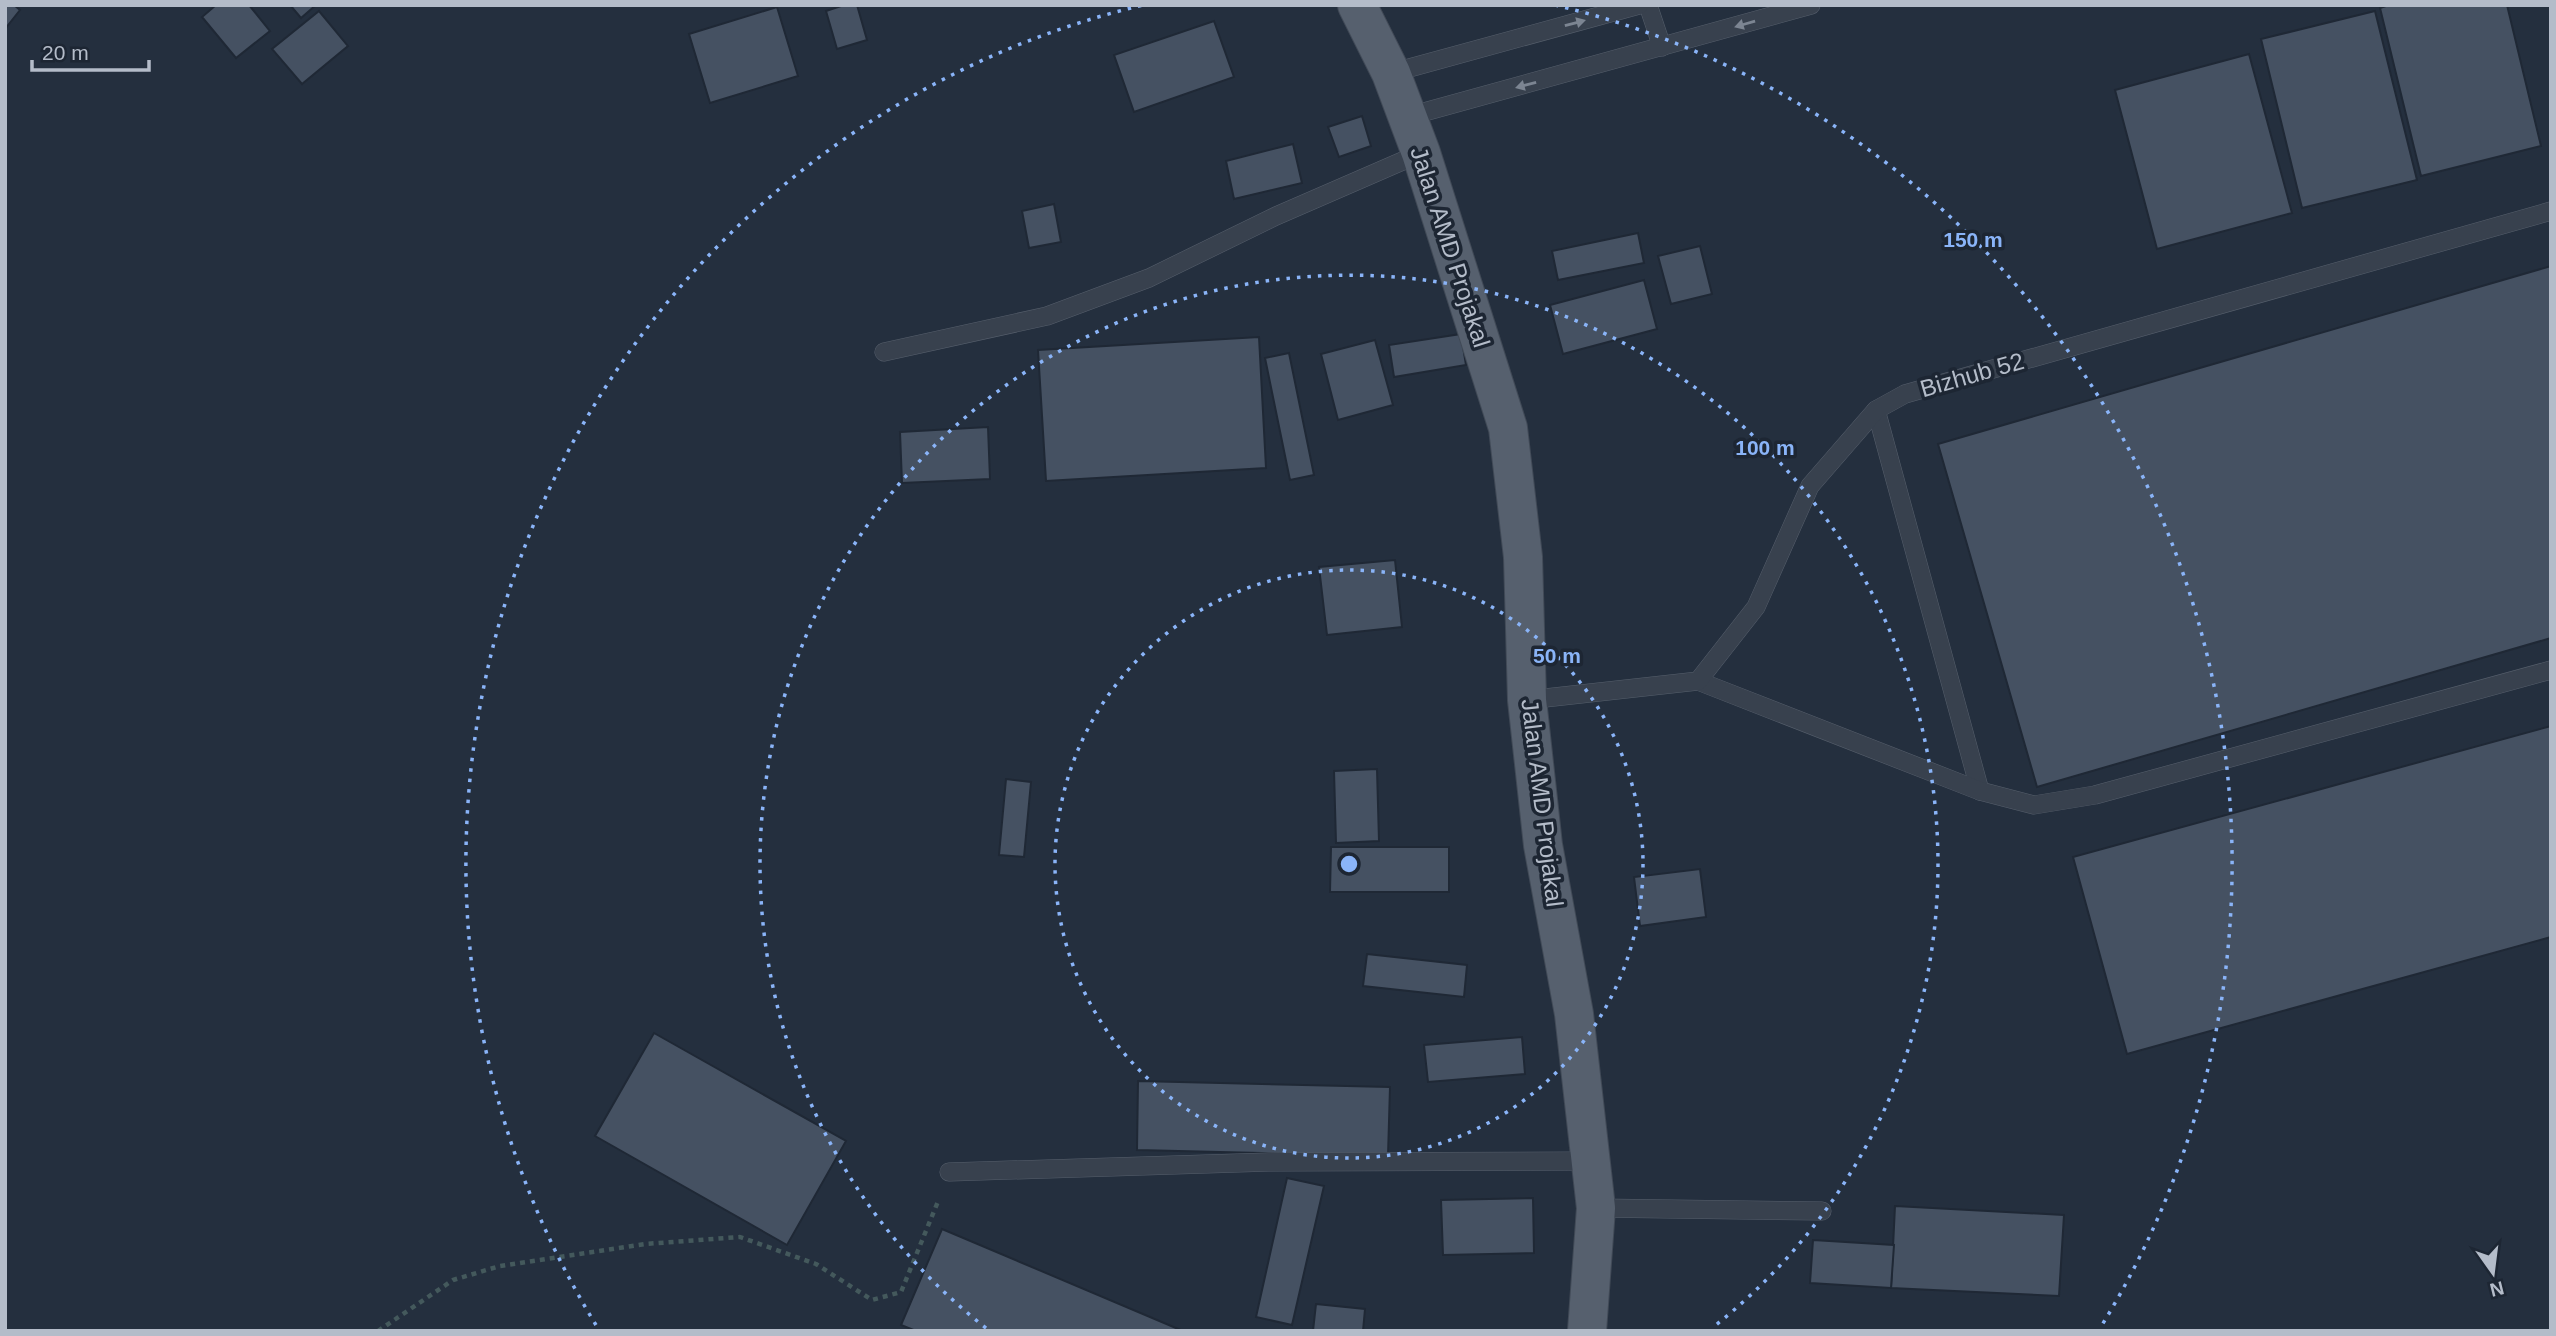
<svg xmlns="http://www.w3.org/2000/svg" width="2556" height="1336" viewBox="0 0 2556 1336" font-family="Helvetica,sans-serif">
<rect width="100%" height="100%" fill="#242f3e"/>
<g fill="#455162" stroke="#1f2835" stroke-width="2">
<path d="M 5,5 L 14,5 L 20,10 L 5,29 Z"/>
<path d="M 216,5 L 249,5 L 270,31 L 236,58 L 202,17 Z"/>
<path d="M 290,5 L 316,5 L 301,18 Z"/>
<path d="M 844,5 L 857,5 L 867,40 L 837,49 L 826,11 Z"/>
<path d="M 2389,5 L 2507,5 L 2541,146 L 2421,176 L 2380,8 Z"/>
<path d="M 777,7 L 798,76 L 710,103 L 689,34 Z"/>
<path d="M 319,11 L 348,46 L 302,84 L 272,49 Z"/>
<path d="M 2375,11 L 2417,180 L 2302,208 L 2261,39 Z"/>
<path d="M 1214,21 L 1234,77 L 1134,112 L 1114,55 Z"/>
<path d="M 2249,54 L 2292,213 L 2157,249 L 2115,90 Z"/>
<path d="M 1362,116 L 1371,146 L 1339,157 L 1328,127 Z"/>
<path d="M 1293,144 L 1302,183 L 1234,199 L 1226,161 Z"/>
<path d="M 1054,204 L 1061,242 L 1029,248 L 1022,211 Z"/>
<path d="M 1638,233 L 1644,263 L 1558,280 L 1552,251 Z"/>
<path d="M 1700,246 L 1712,294 L 1671,304 L 1658,256 Z"/>
<path d="M 2551,266 L 2551,638 L 2037,787 L 1938,444 Z"/>
<path d="M 1644,280 L 1657,329 L 1563,354 L 1550,305 Z"/>
<path d="M 1461,334 L 1466,365 L 1394,377 L 1389,345 Z"/>
<path d="M 1259,337 L 1266,468 L 1046,481 L 1038,350 Z"/>
<path d="M 1375,340 L 1393,405 L 1338,420 L 1321,354 Z"/>
<path d="M 1289,353 L 1314,475 L 1290,480 L 1265,358 Z"/>
<path d="M 988,427 L 990,479 L 902,483 L 900,432 Z"/>
<path d="M 1395,560 L 1402,627 L 1327,635 L 1319,567 Z"/>
<path d="M 2551,726 L 2551,937 L 2127,1054 L 2073,857 Z"/>
<path d="M 1377,769 L 1379,841 L 1336,843 L 1334,771 Z"/>
<path d="M 1006,779 L 1031,782 L 1024,857 L 999,855 Z"/>
<path d="M 1331,847 L 1449,847 L 1449,892 L 1330,892 Z"/>
<path d="M 1700,869 L 1706,917 L 1640,926 L 1634,877 Z"/>
<path d="M 1367,954 L 1467,965 L 1464,997 L 1363,986 Z"/>
<path d="M 654,1033 L 846,1141 L 787,1245 L 595,1136 Z"/>
<path d="M 1522,1037 L 1525,1074 L 1428,1082 L 1424,1045 Z"/>
<path d="M 1138,1081 L 1390,1087 L 1388,1156 L 1137,1150 Z"/>
<path d="M 1287,1178 L 1324,1186 L 1292,1325 L 1256,1317 Z"/>
<path d="M 1533,1198 L 1534,1253 L 1443,1255 L 1441,1200 Z"/>
<path d="M 1895,1206 L 2064,1215 L 2059,1296 L 1891,1288 Z"/>
<path d="M 942,1229 L 1183,1331 L 916,1331 L 901,1325 Z"/>
<path d="M 1813,1240 L 1894,1245 L 1891,1288 L 1810,1283 Z"/>
<path d="M 1316,1304 L 1365,1309 L 1363,1331 L 1313,1331 Z"/>
</g>
<g fill="none" stroke-linecap="round" stroke-linejoin="round">
<g stroke="#565f6c" stroke-width="19">
<g id="lane">
<path d="M 1648,5 L 1662,47"/>
<path d="M 1391,73 L 1639,5"/>
<path d="M 1406,117 L 1811,5"/>
<path d="M 884,352 L 1047,316 L 1149,278 L 1276,216 L 1421,153"/>
<path d="M 1876,410 L 1980,791"/>
<path d="M 1698,681 L 1980,791 L 2034,805 L 2095,795 L 2551,670"/>
<path d="M 1527,700 L 1698,681 L 1756,607 L 1810,486 L 1876,410 L 1905,394 L 2551,211"/>
<path d="M 949,1172 L 1269,1162 L 1590,1161"/>
<path d="M 1596,1208 L 1822,1211"/>
</g>
</g>
<g stroke="#414a57" stroke-width="40">
<path id="primary" d="M 1357,5 L 1391,73 L 1421,153 L 1508,428 L 1523,557 L 1527,700 L 1543,845 L 1574,1014 L 1596,1208 L 1587,1331"/>
</g>
<path stroke="#44595c" stroke-width="4.5" stroke-dasharray="5 5" stroke-linecap="butt" d="M 378,1331 L 453,1280 L 500,1266 L 645,1244 L 740,1237 L 816,1264 L 872,1300 L 901,1292 L 939,1199"/>
<use href="#lane" stroke="#38414e" stroke-width="18"/>
<use href="#primary" stroke="#56606e" stroke-width="38"/>
</g>
<defs><path id="oneway-solid" d="M-6-.8H1V-3.2L6.5 0L1 3.2V.8H-6Z" transform="scale(1.75)"/></defs>
<g fill="#7c8592">
<use href="#oneway-solid" transform="translate(1575 23) rotate(-15)"/>
<use href="#oneway-solid" transform="translate(1745 24) rotate(164)"/>
<use href="#oneway-solid" transform="translate(1526 85) rotate(165)"/>
</g>
<g fill="none" stroke="#8ab4f8" stroke-width="3.5" stroke-dasharray="3.5 7">
<circle cx="1349" cy="864" r="294"/>
<path d="M986 1328A589 589 0 1 1 1712 1328"/>
<path d="M596 1325A883 883 0 0 1 1143 5M1555 5A883 883 0 0 1 2102 1325"/>
</g>
<g text-anchor="middle" stroke-width="7" stroke-linejoin="round" paint-order="stroke">
<g font-size="24" fill="#b4bcc9" stroke="#1d2633">
<text transform="translate(1450 247) rotate(72)" y="8">Jalan AMD Projakal</text>
<text transform="translate(1972 375) rotate(-16)" y="8">Bizhub 52</text>
<text transform="translate(1542 803) rotate(83)" y="8">Jalan AMD Projakal</text>
</g>
</g>
<circle cx="1349" cy="864" r="10" fill="#8ab4f8" stroke="#1d2633" stroke-width="3.5"/>
<g font-size="21" text-anchor="middle" font-weight="bold" fill="#8ab4f8" stroke="#1d2633" stroke-width="7" stroke-linejoin="round" paint-order="stroke">
<text x="1973" y="247">150 m</text>
<text x="1765" y="455">100 m</text>
<text x="1557" y="663">50 m</text>
</g>
<rect width="2556" height="1336" fill="none" stroke="#b4bcc9" stroke-width="14"/>
<g transform="translate(2493 1273) rotate(166)" stroke="#1d2633" stroke-width="5" paint-order="stroke">
<path d="M0-5L12 26L0 18L-12 26Z" fill="#b4bcc9"/>
<text y="-10" font-size="19" font-weight="bold" text-anchor="middle" fill="#b4bcc9">N</text>
</g>
<path d="M32 60v10h117v-10" fill="none" stroke="#b4bcc9" stroke-width="3.5"/>
<text x="42" y="60" font-size="21" fill="#b4bcc9" stroke="#1d2633" stroke-width="5" paint-order="stroke">20 m</text>
</svg>
